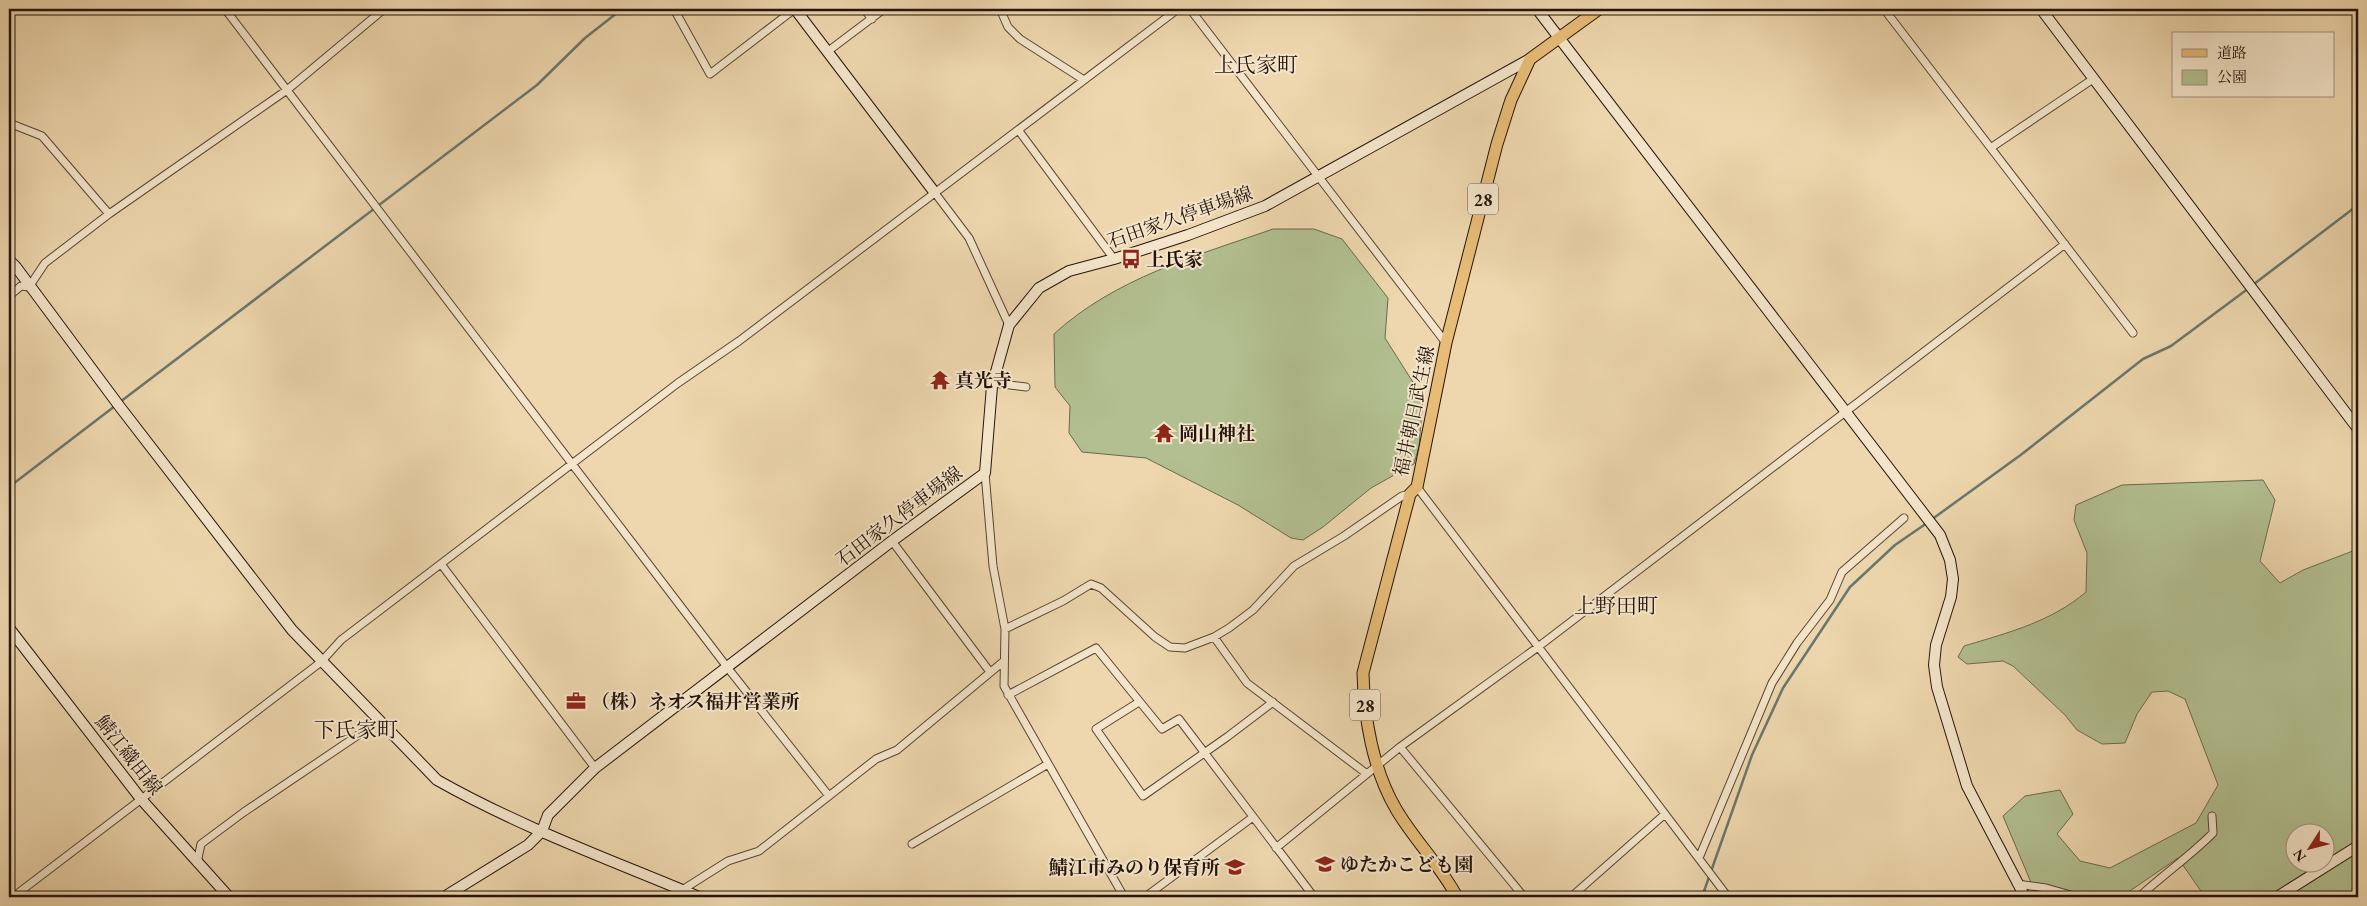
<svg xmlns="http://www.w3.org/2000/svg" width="2367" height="906" viewBox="0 0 2367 906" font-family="'EB Garamond','Noto Serif JP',serif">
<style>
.green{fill:#b2bf90;stroke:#6b6a4e;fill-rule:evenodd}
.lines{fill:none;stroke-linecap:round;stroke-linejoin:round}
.stream{stroke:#6a776e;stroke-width:2.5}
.street-casing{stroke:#564535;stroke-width:9}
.secondary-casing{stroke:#24140d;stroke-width:12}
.primary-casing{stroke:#24140d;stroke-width:13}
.street{stroke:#f4e5ca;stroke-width:7}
.secondary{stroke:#f4e5ca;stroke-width:10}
.primary{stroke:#e7bc77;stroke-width:11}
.labels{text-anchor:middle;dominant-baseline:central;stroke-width:4;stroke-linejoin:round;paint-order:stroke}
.shield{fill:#f4e5ca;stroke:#625346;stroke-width:1}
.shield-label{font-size:18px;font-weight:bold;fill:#24140d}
.street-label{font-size:19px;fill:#24140d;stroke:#f4e5ca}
.poi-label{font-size:19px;font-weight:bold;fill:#24140d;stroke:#f4e5ca;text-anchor:start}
.quarter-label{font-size:21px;fill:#24140d;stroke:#f4e5ca}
</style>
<rect width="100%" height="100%" fill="#eed7ae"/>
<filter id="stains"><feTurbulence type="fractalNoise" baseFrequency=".004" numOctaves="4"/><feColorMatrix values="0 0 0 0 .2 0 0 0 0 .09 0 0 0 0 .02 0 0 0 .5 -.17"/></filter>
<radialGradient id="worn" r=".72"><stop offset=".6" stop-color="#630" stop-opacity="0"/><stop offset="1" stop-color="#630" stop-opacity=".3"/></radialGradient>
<path class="green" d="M1273,229H1314L1342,239L1388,298L1385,338L1423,398L1419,446L1414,464L1371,488L1323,527L1303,540L1291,538L1238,505L1146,458L1082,452L1069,433L1070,406L1055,387L1054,334C1115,278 1196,256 1273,229Z
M2263,480L2275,500L2260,561L2280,583L2303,570L2358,549V897H2205L2178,858L2121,897L2035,892L2003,816L2025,796L2060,790L2073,814L2057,834L2080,861L2110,868L2196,823L2218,785L2185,699L2168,691L2152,692L2137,714L2125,743L2102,744L2077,730L2065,715L2013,666L2003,661L1967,664L1958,657L1964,646C2007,633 2051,622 2086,592L2087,553L2074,520L2076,505L2122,485ZM2294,834H2324V864H2294Z"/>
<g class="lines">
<path class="stream" d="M2254,284L2358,205
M120,402L537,85L585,38L622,9
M9,487L115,406
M1931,520L2022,454L2143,359L2171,346L2249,288
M1702,897L1752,755L1783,688L1850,587L1895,545L1927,523"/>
<defs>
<path id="street" d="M225,9L727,667L829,796
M674,9L710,74L792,11
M864,9L872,19
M1000,9L1008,27L1020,39L1084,80
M1190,9L1446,343
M1884,9L2133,333
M827,52L884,9
M9,123L42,136L109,214
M1019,131L1114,259
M1992,147L2093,79
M935,193L969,238L1009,325
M9,296L21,286L29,287L45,263L109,214L287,90L384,9
M993,383L1026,387
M985,473L993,566L1005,629L1004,686L1124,897
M1417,487L1728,897
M892,541L990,672
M441,564L595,768
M1005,629L1063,601L1091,584L1101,588L1155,637L1170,647L1185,648L1214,637L1229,628L1253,610L1294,566L1344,536L1402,496L1410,494
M1214,637L1247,683L1367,774
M1008,695L1096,648L1162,729L1179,719L1314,897
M1139,702L1096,729L1143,796L1227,737L1273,702
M1400,747L1524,897
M912,844L1048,764
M1276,848L1400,747L1538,647L2065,244
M1699,858L1772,683L1797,643L1830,600L1842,572L1904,518
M197,863L201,844L244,812L379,721
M2017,884L2046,888L2078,897
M13,897L321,662L341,640L678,383L739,341L1178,9
M671,897L728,861L759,851L876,759L897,750L1004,661
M1145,897L1253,817
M1571,897L1665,814
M2139,897C2163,875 2190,856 2213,833L2212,816"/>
<path id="secondary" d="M795,9L935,193
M1537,9L1940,535L1950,560L1953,579L1951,597L1936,645L1934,665L1937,687L1967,786L2025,897
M2041,9L2358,429
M9,260L16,267L120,407L292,630L437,780C520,827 611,860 699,897
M9,628L141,799L229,897
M444,897L528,845L542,831L548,815L595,768L892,541L985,473L992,386L1009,325L1039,288L1069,271L1114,259L1188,235L1265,206L1530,59
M2277,897L2358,846"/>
<path id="primary" d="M1457,897C1441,866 1414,840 1396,809C1373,770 1364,718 1363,673L1410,494L1417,487L1446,343L1497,144L1511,100L1530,59L1599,9"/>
</defs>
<use href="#street" class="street-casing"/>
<use href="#secondary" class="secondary-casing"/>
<use href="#primary" class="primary-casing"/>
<use href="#street" class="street"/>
<use href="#secondary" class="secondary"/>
<use href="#primary" class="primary"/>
</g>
<defs>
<symbol id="bus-bare" viewBox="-9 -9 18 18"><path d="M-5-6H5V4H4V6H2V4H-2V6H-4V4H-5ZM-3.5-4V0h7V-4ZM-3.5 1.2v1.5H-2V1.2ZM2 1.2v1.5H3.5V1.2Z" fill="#8f2418" stroke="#f4e5ca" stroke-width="2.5" paint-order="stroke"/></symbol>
<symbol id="temple-bare" viewBox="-9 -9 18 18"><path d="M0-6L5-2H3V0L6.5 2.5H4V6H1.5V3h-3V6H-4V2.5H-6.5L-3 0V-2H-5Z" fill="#8f2418" stroke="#f4e5ca" stroke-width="2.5" paint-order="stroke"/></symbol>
<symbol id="office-bare" viewBox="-9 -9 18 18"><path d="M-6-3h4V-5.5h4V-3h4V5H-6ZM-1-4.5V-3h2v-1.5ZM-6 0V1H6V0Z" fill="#8f2418" stroke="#f4e5ca" stroke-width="2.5" paint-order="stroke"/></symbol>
<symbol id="school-bare" viewBox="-9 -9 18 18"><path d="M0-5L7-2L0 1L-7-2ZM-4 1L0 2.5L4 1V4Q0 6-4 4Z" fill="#8f2418" stroke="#f4e5ca" stroke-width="2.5" paint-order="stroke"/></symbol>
</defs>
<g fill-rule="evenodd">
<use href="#bus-bare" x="1117" y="245" width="28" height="28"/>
<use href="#temple-bare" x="926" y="366" width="28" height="28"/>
<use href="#temple-bare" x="1150" y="419" width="28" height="28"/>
<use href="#office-bare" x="562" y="687" width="28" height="28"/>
<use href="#school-bare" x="1311" y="850" width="28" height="28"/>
<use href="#school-bare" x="1221" y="853" width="28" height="28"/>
</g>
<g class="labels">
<g class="shield">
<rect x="1468" y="183.5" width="30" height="31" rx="4"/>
<rect x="1350" y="689.5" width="30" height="31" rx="4"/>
</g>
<g class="shield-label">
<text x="1483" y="199">28</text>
<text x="1365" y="705">28</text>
</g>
<g class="street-label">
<text transform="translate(1180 217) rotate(-19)">石田家久停車場線</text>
<text transform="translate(1414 411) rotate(-78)">福井朝日武生線</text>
<text transform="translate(899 516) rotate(-37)">石田家久停車場線</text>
<text transform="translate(129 755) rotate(52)">鯖江織田線</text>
</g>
<g class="poi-label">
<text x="1146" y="259">上氏家</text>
<text x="955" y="380">真光寺</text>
<text x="1179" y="433">岡山神社</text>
<text x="591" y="701">（株）ネオス福井営業所</text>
<text x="1340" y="864">ゆたかこども園</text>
<text x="1220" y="867" text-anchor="end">鯖江市みのり保育所</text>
</g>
<g class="quarter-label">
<text x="1256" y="64">上氏家町</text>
<text x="1616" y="605">上野田町</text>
<text x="356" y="729">下氏家町</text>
</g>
</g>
<rect width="2367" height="906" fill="none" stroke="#eed7ae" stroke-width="30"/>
<rect x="10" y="10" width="2347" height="886" fill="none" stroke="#24140d" stroke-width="2.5"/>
<rect x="15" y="15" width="2337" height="876" fill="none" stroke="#24140d"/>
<rect x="2172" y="32" width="162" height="65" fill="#f4e5ca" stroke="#a1917e"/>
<rect x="2182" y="49" width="25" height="8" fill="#e7bc77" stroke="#a1917e"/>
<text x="2217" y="58" font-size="15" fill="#24140d">道路</text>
<rect x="2182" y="70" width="25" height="15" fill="#b2bf90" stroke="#a1917e"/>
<text x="2217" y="82" font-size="15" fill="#24140d">公園</text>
<g transform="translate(2310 848) rotate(234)"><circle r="24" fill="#f4e5ca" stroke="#a1917e"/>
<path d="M0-4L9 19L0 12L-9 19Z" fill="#8f2418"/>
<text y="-8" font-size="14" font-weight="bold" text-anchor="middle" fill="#24140d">N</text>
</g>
<rect width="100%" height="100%" filter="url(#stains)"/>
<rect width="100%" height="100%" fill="url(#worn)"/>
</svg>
